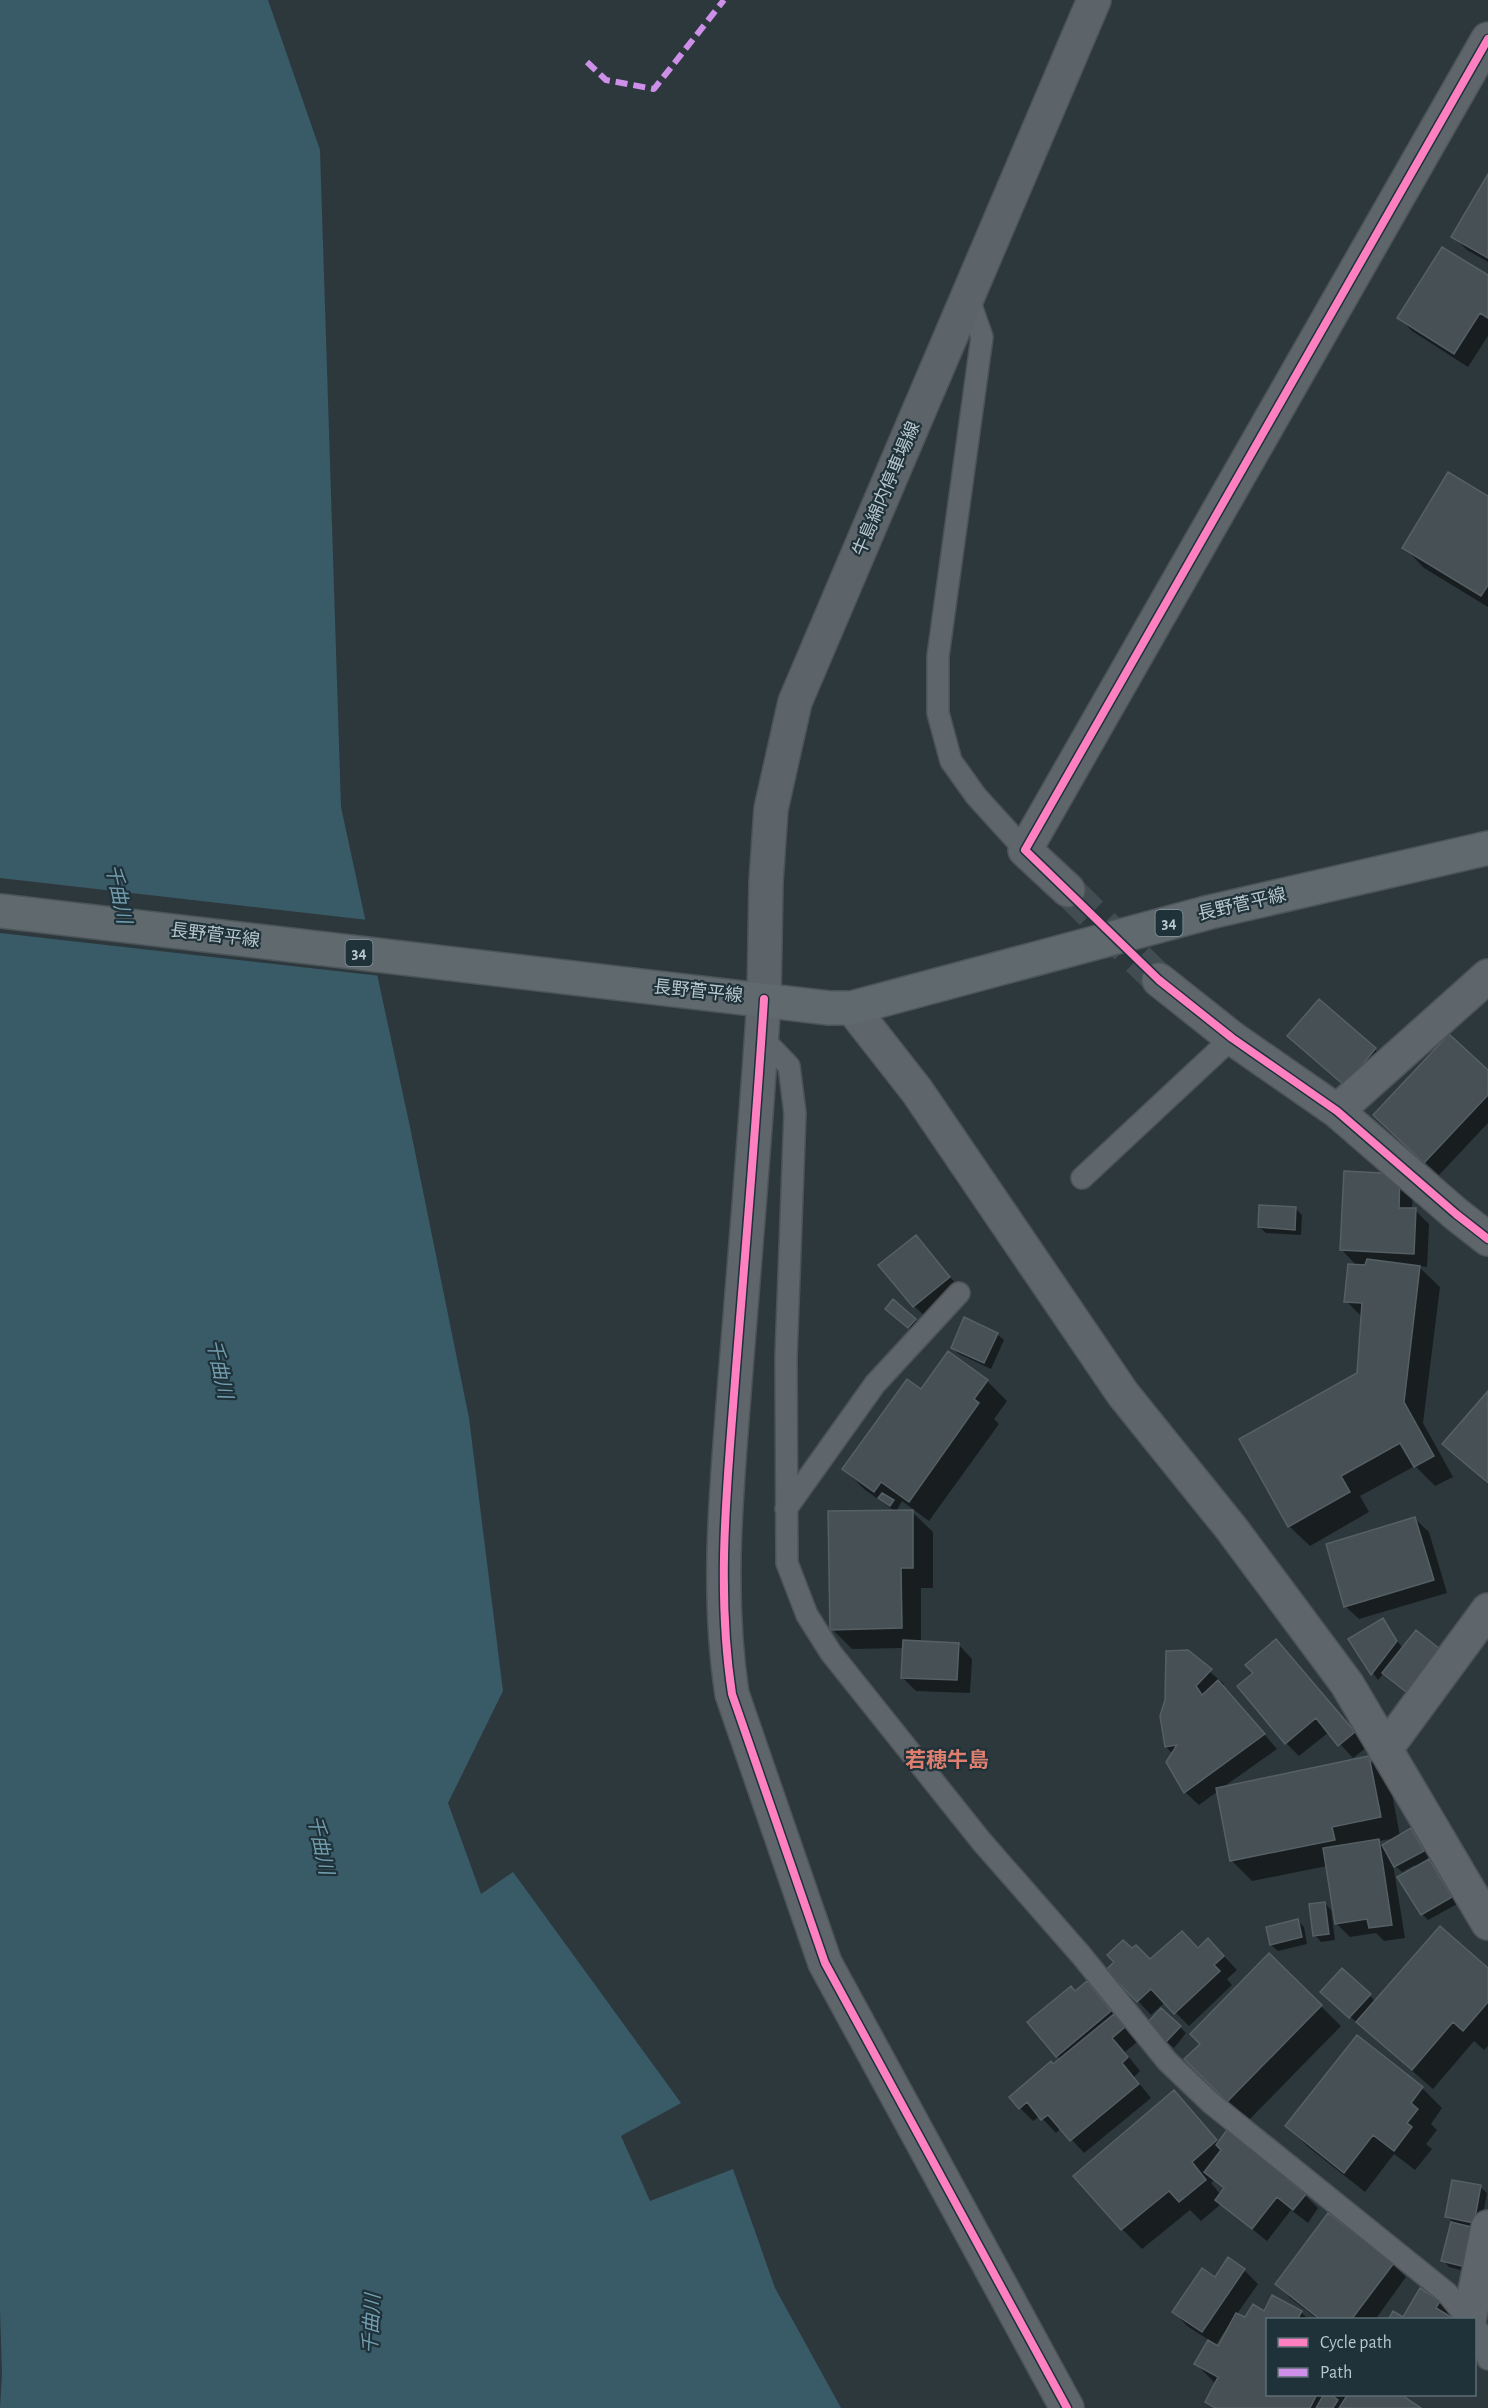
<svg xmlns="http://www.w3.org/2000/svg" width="1488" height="2408" viewBox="0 0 1488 2408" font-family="'Alegreya Sans','Noto Sans JP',sans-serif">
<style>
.water{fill:#395a67}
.pier{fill:#2d383d}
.shadow{fill:#0007;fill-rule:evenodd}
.building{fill:#475054;stroke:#556065;stroke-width:1.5}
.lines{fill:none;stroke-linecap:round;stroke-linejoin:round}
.street-tunnel{stroke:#424d53;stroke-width:33;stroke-dasharray:33 16;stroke-linecap:butt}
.lane-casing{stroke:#4c5357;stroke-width:24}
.street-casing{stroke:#4c5357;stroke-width:36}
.secondary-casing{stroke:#4c5357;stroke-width:36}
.primary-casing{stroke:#4b555a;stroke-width:36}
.lane{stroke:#5e666b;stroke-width:21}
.street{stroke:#5e666b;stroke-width:33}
.secondary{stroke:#5d6469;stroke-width:33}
.primary{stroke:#60696d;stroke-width:33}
.quiet{stroke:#ce8fe9;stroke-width:6;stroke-dasharray:12 6;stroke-linecap:butt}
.cycleway-casing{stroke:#1f3139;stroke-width:11}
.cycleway{stroke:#ff80c0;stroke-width:8}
.labels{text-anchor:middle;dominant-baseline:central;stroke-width:4.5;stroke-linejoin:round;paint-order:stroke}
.shield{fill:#1f3139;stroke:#8a99a1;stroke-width:1.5}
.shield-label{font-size:16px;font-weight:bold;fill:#b8c6cd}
.street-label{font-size:18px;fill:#b8c6cd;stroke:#1f3139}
.water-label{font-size:20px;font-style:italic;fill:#719cad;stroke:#1f3139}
.quarter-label{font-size:21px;font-weight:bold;fill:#dc7f6e;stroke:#1f3139}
</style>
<rect width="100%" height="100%" fill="#2d383d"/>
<path class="water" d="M0,0H268L320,150L341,807L410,1127L469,1418L503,1691L448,1803L481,1894L513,1872L681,2103L621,2136L650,2201L733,2169L775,2288L841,2408H0L2,2374L0,2310Z"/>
<path class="pier" d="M0,878L368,920L381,976L0,933Z"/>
<path class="shadow" d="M1488,177V262L1467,250L1453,236Z
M1488,277V336L1468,367L1412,331L1399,317Z
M1488,498V607L1424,568L1404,547Z
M1319,1001L1389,1062L1359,1098Z
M1488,1072V1123L1439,1175L1389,1129Z
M1345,1173L1413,1189L1412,1210H1415L1429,1224L1427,1267L1418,1266L1440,1287L1423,1423L1453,1477L1435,1486L1415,1466L1360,1496L1369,1512L1310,1546L1289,1526L1358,1374L1363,1318L1346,1301L1367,1264H1355L1342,1250Z
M1296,1209L1302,1215L1301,1235L1266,1233L1259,1227Z
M916,1237L962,1291L928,1319L914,1306Z
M894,1315L915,1320L921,1326L915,1334Z
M997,1334L1004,1340L991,1369L959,1354L952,1348Z
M987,1381L1007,1401L994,1419L999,1424L929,1521L902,1501L896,1512L864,1489L844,1469L922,1391Z
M1488,1393V1485L1444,1444Z
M912,1512L933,1532V1588H921V1643L959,1645L972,1659L970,1693L916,1691L902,1677L904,1648L852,1649L832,1629Z
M1415,1519L1429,1532L1447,1593L1359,1619L1345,1606Z
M1383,1620L1403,1649L1430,1712L1384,1673L1378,1680L1350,1640Z
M1276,1641L1367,1747L1353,1758L1329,1732L1299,1756L1286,1743L1255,1674Z
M1187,1652L1224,1684L1222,1686L1277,1749L1222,1788L1369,1758L1389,1778L1400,1836L1411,1830L1418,1837L1429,1858L1427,1859L1435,1867L1457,1904L1428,1920L1422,1914L1415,1865L1402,1872L1393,1864L1405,1938L1384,1941L1376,1933L1350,1937L1336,1923L1327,1866L1252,1881L1232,1861L1218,1791L1199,1805L1185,1792L1173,1754L1166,1747ZM1396,1838L1383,1846L1379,1841Z
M1325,1903L1331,1910L1335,1940L1321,1942L1315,1935Z
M1298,1921L1304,1927L1307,1944L1278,1951L1271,1945Z
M1198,1949L1221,1953L1237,1970L1227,1979L1232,1985L1189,2026L1165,2002L1151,2015L1138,2001L1151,1961Z
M1269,1955L1341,2026L1248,2121L1186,2059L1202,2044Z
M1488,1970V2046L1484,2050L1474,2041L1433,2089L1322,1992L1369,1995L1376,2002Z
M1087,1983L1137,2042L1125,2052L1140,2071L1134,2077L1151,2098L1084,2153L1061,2128L1056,2133L1040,2116L1033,2121L1020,2108L1061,2060L1057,2056L1075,1993Z
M1180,2027L1186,2033L1174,2048L1154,2030Z
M1357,2037L1422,2088L1442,2108L1431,2124L1437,2130L1426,2144L1432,2149L1415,2170L1394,2154L1365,2192L1307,2146L1287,2126Z
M1174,2092L1220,2142L1289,2176L1303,2189L1301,2191L1318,2208L1308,2223L1291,2210L1267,2241L1221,2204L1201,2221L1190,2210L1142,2249L1122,2229ZM1214,2180L1225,2190L1221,2195L1211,2183Z
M1480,2187L1487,2193L1480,2230L1477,2274L1449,2267L1443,2260L1453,2222L1447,2217Z
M1393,2264L1406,2277L1375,2320H1319L1290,2298L1277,2284Z
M1244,2270L1258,2284L1237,2314L1246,2319L1265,2313L1301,2312L1309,2320H1268V2394H1398L1418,2408H1213L1207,2402L1216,2384L1196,2364L1209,2340L1187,2326L1174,2312L1216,2279ZM1227,2328L1229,2330L1219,2348L1215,2346Z
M1439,2302L1453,2316L1451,2318L1404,2319Z"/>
<path class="building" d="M1488,174V258L1451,237Z
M1442,247L1488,275V318L1480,313L1454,354L1397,318Z
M1448,472L1488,496V585L1481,596L1402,548Z
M1319,999L1376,1048L1345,1086L1287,1036Z
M1449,1034L1488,1070V1095L1424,1163L1373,1115Z
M1344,1171L1400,1174L1399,1208H1416L1414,1254L1340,1250Z
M1259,1205L1296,1207L1295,1230L1258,1227Z
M916,1235L950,1277L913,1307L878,1265Z
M1367,1259L1420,1266L1404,1402L1434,1456L1414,1467L1400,1443L1341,1476L1350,1492L1288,1527L1239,1439L1357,1373L1362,1303L1344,1302L1348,1264L1365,1265Z
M893,1299L916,1319L908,1328L885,1309Z
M964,1317L998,1333L984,1363L951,1348Z
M948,1351L988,1380L974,1399L979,1403L909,1502L881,1482L874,1492L842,1469L907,1379L921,1389Z
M1488,1391V1483L1442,1444Z
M882,1493L894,1500L890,1506L878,1498Z
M913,1510V1568H901L902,1628L830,1630L828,1511Z
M1415,1517L1434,1580L1344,1607L1326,1544Z
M1383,1618L1397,1641L1371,1675L1348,1639Z
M1416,1630L1450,1657L1415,1699L1382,1673Z
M1276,1639L1355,1732L1338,1746L1316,1718L1285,1744L1237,1686L1253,1673L1245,1665Z
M903,1640L959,1643L957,1680L901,1678Z
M1188,1650L1212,1669L1196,1686L1202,1695L1218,1680L1265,1734L1184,1793L1166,1762L1177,1745L1165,1747L1160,1716L1165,1700L1166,1651Z
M1369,1756L1381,1817L1332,1827L1335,1840L1230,1861L1216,1788Z
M1411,1828L1424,1851L1394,1867L1382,1845Z
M1379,1839L1392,1925L1369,1928L1367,1919L1335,1924L1323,1848Z
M1429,1859L1452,1897L1421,1915L1397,1877Z
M1325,1902L1329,1934L1313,1936L1309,1904Z
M1298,1919L1302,1937L1270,1945L1266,1927Z
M1440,1926L1488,1968V2002L1463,2031L1453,2022L1412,2070L1356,2022Z
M1182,1931L1198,1948L1208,1938L1224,1956L1214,1965L1220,1971L1174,2014L1151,1989L1137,2002L1106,1970L1114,1962L1107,1955L1123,1940L1132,1948L1136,1945L1150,1959Z
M1269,1953L1322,2005L1227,2102L1184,2059L1200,2044L1190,2034Z
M1342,1968L1371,1994L1349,2018L1320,1992Z
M1087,1981L1111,2011L1056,2057L1027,2022L1071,1986L1075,1991Z
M1161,2008L1181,2026L1166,2042L1146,2024Z
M1114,2014L1125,2027L1112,2038L1128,2057L1122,2063L1139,2084L1070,2141L1048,2115L1041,2120L1027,2102L1019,2109L1009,2097L1051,2061L1053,2064Z
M1357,2035L1423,2087L1411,2103L1418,2109L1407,2123L1412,2127L1394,2151L1373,2135L1344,2173L1285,2126Z
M1174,2090L1217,2140L1192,2162L1206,2180L1179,2202L1169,2191L1121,2230L1073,2176Z
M1229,2127L1290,2174L1287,2179L1306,2194L1293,2210L1277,2197L1252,2229L1215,2200L1224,2188L1204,2172L1221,2150L1216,2145Z
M1452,2180L1481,2185L1474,2223L1445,2217Z
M1328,2213L1394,2263L1351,2320H1321L1275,2284Z
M1451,2222L1480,2229L1470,2268L1441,2261Z
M1228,2257L1245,2269L1202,2332L1172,2312L1202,2268L1215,2277Z
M1420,2288L1440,2301L1436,2308L1456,2320H1388L1393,2311L1403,2317Z
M1272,2295L1302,2311L1297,2320H1268V2394H1317L1310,2408H1215L1205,2402L1218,2377L1194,2364L1208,2340L1218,2346L1236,2313L1245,2317L1253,2304L1264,2311Z
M1324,2394H1330L1338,2400L1333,2408H1316Z
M1348,2394H1400L1421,2408H1339Z"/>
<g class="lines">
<path class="street-tunnel" d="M1068,890L1159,980"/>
<defs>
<path id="lane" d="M968,297L982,337L938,656V713L951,761L976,796L1025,850
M762,1038L789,1066L795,1113L786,1357L787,1563L807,1615L831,1653L982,1842L1081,1955L1167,2061L1211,2103L1447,2293L1469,2320
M1082,1178L1232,1038
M786,1509L875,1384L959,1293
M1474,2326L1480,2333L1488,2359"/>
<path id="street" d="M1068,890L1025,850L1488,39
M1159,980L1232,1038L1337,1111L1456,1214L1488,1239
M764,999C756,1127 745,1254 735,1381C727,1485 716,1590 732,1694L825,1963L1067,2408
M852,1008L917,1091L1123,1394L1231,1528L1347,1684L1488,1923
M1337,1111L1488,976
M1385,1750L1488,1610
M1469,2320L1488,2227"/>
<path id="secondary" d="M764,999L766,882L771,809L795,702L1094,0"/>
<path id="primary" d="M0,911L829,1008H852L1210,912L1488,848"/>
</defs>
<use href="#lane" class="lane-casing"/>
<use href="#street" class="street-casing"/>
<use href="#secondary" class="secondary-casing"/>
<use href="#primary" class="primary-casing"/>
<use href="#lane" class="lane"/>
<use href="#street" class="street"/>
<use href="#secondary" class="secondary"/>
<use href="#primary" class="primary"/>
<path class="quiet" d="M587,62L606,80L654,89L724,0"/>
<defs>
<path id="cycleway" d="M1488,39L1025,850L1159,980L1232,1038L1337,1111L1456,1214L1488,1239
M764,999C756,1127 745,1254 735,1381C727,1485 716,1590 732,1694L825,1963L1067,2408"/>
</defs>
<use href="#cycleway" class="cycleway-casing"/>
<use href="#cycleway" class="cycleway"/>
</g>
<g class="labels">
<g class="shield">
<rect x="1155.5" y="910" width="27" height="26" rx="4.5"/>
<rect x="345.5" y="940" width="27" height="26" rx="4.5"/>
</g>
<g class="shield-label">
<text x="1169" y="923">34</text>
<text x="359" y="953">34</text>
</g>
<g class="street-label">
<text transform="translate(887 489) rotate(-67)">牛島綿内停車場線</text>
<text transform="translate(1242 905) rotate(-13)">長野菅平線</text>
<text transform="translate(215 936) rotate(7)">長野菅平線</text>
<text transform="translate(698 992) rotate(6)">長野菅平線</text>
</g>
<g class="water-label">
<text transform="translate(118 894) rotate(78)">千曲川</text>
<text transform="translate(219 1369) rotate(78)">千曲川</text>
<text transform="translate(320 1845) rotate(78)">千曲川</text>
<text transform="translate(372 2324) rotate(-87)">千曲川</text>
</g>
<g class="quarter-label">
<text x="947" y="1760">若穂牛島</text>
</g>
</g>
<rect x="1266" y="2318" width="210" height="78" fill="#1f3139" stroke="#5c6d74" stroke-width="1.5"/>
<rect x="1278" y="2338" width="30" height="9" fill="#ff80c0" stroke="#5c6d74" stroke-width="1.5"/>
<text x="1320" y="2348" font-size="18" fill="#b8c6cd">Cycle path</text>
<rect x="1278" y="2368" width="30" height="9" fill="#ce8fe9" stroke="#5c6d74" stroke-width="1.5"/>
<text x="1320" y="2378" font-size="18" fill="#b8c6cd">Path</text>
</svg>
